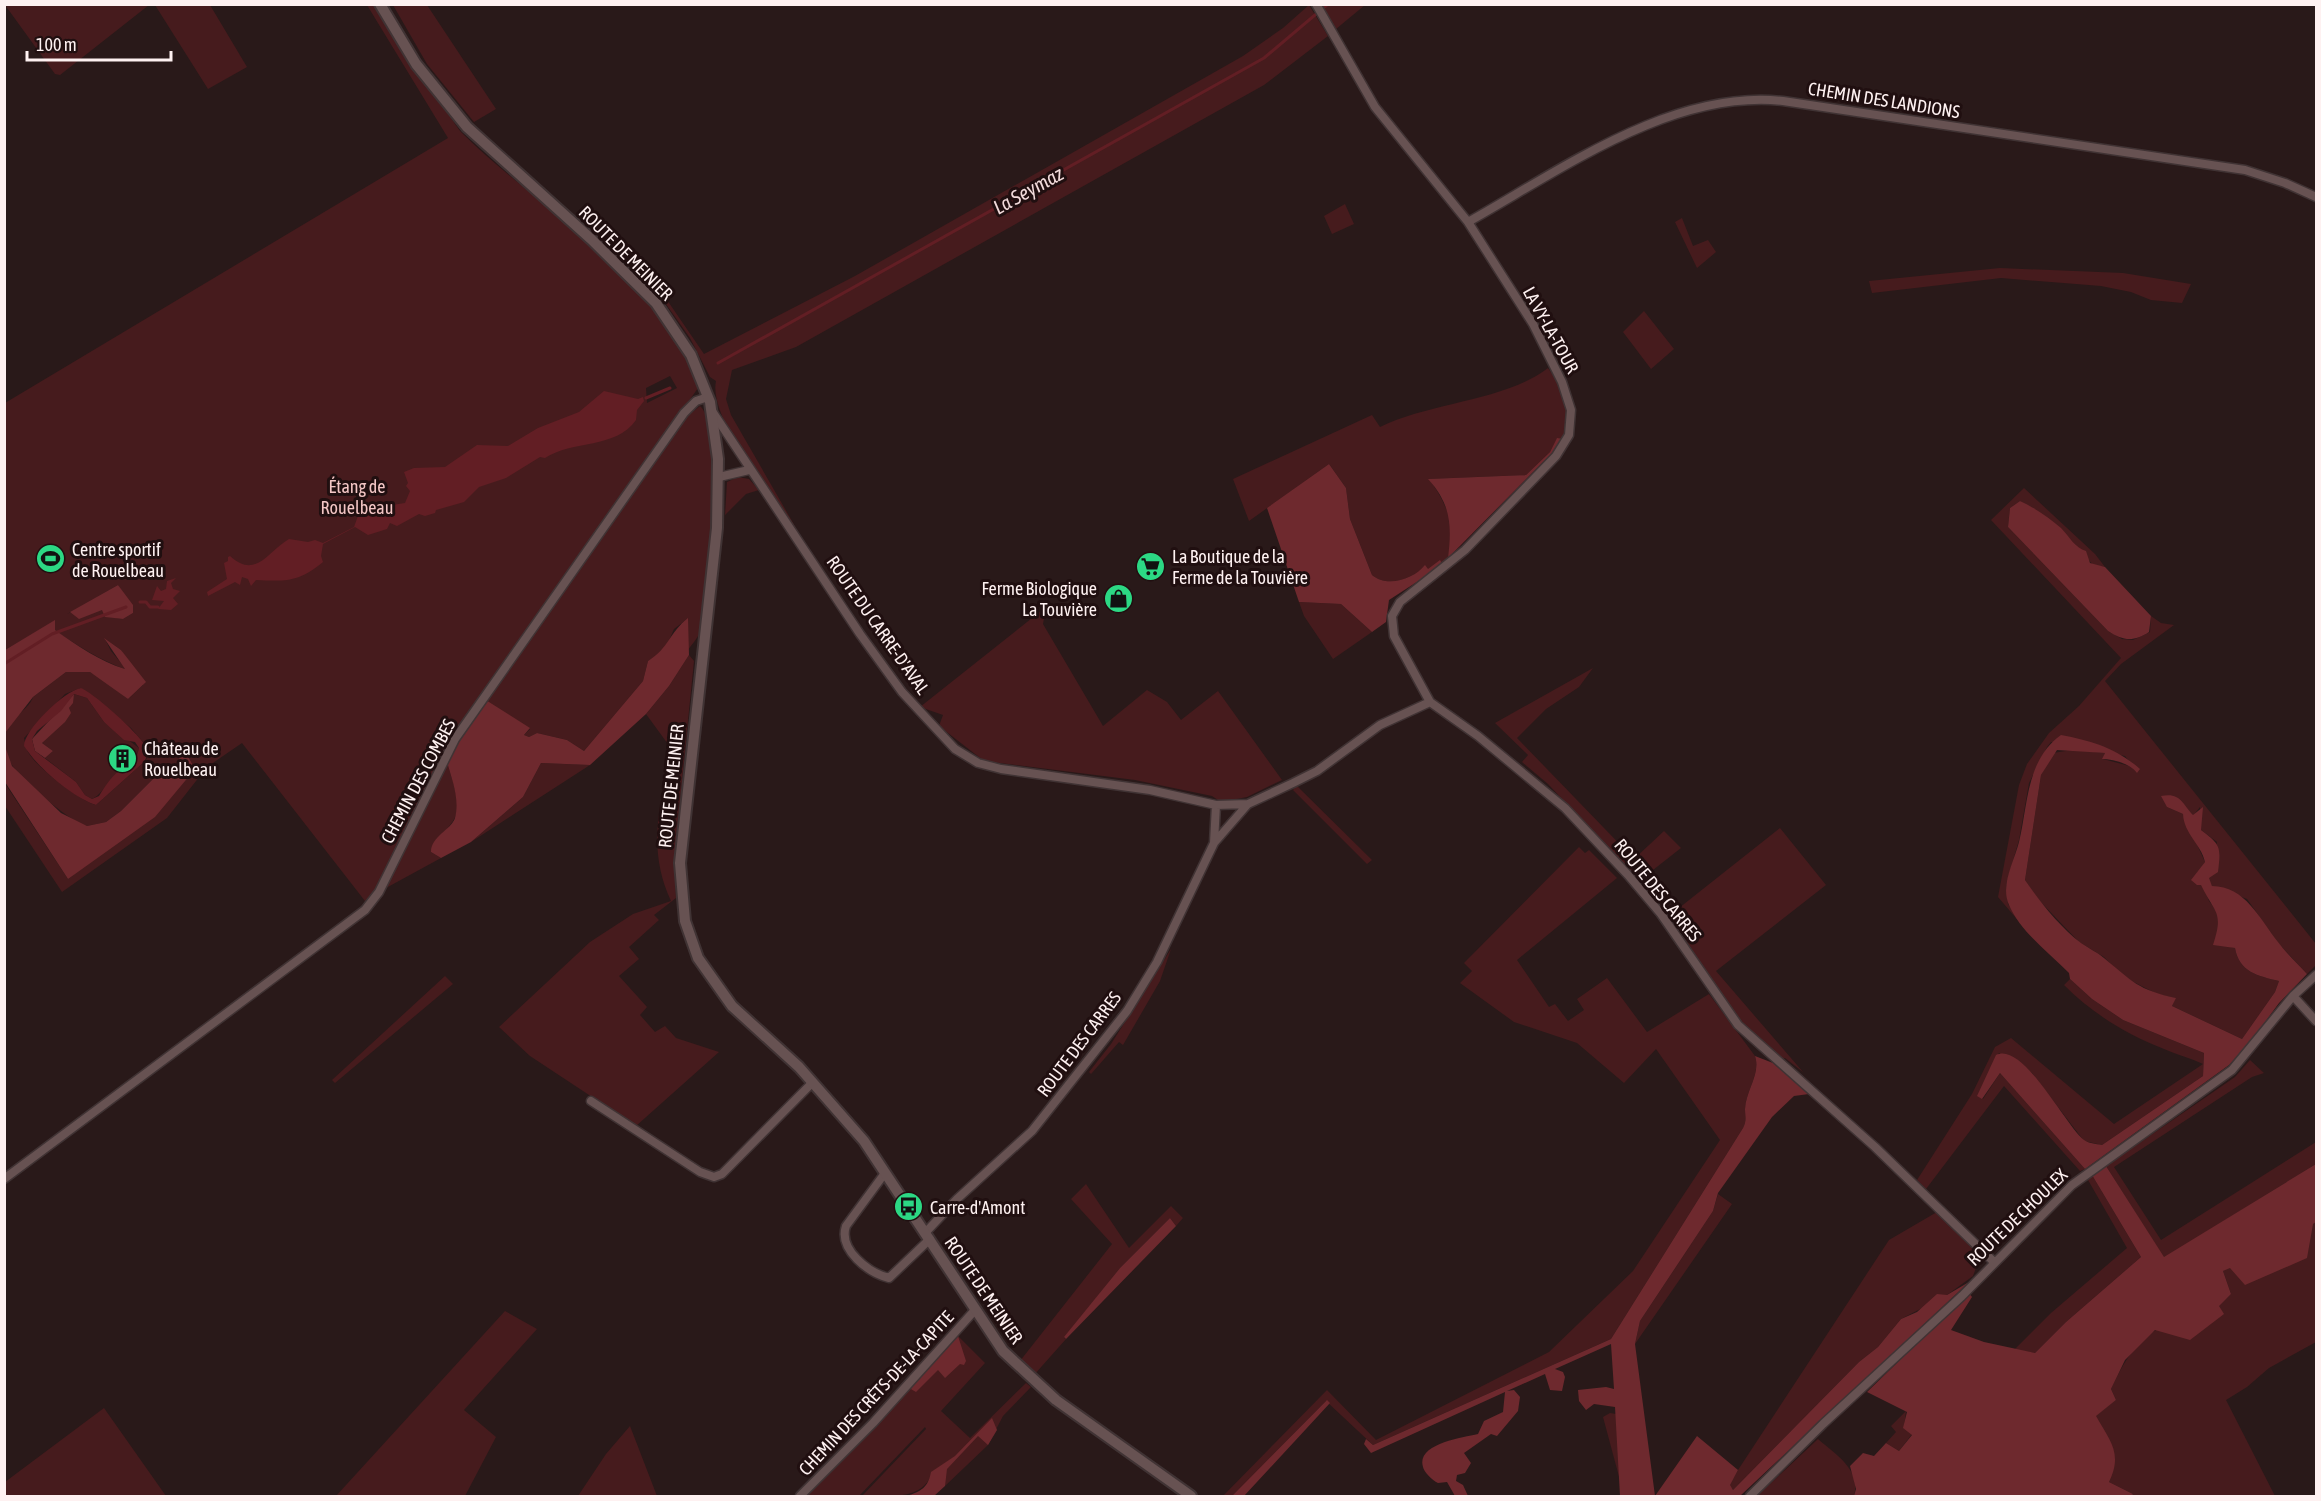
<svg xmlns="http://www.w3.org/2000/svg" width="2321" height="1501" viewBox="0 0 2321 1501" font-family="'Asap Condensed',sans-serif">
<style>
.green{fill:#461b1d;fill-rule:evenodd}
.forest{fill:#6e292e}
.water{fill:#621e24;fill-rule:evenodd}
.lines{fill:none;stroke-linecap:round;stroke-linejoin:round}
.stream{stroke:#621e24;stroke-width:3}
.minor-casing{stroke:#403334;stroke-width:11}
.tertiary-casing{stroke:#403334;stroke-width:14}
.minor{stroke:#675252;stroke-width:8}
.tertiary{stroke:#675252;stroke-width:10}
.labels{text-anchor:middle;dominant-baseline:central;stroke-width:6;stroke-linejoin:round;paint-order:stroke}
.street-label{font-size:18px;fill:#fef1f1;stroke:#200f10}
.park-label{font-size:18px;fill:#f3c6c5;stroke:#200f10}
.poi-label{font-size:18px;fill:#fef1f1;stroke:#200f10;text-anchor:start}
.water-label{font-size:20px;font-style:italic;fill:#f2dbdb;stroke:#200f10}
</style>
<rect width="100%" height="100%" fill="#291919"/>
<path class="green" d="M5,5H149L60,75L55,74Z
M155,5H210L247,67L208,89Z
M367,5H375C395,44 420,80 448,114C453,120 457,128 462,133C534,205 671,286 698,388L451,740L374,892L365,901L242,743L207,767L167,818L62,892L5,806L4,782L68,879L195,769L181,747L178,749L180,765L165,767L121,811L106,822L87,826C71,823 22,780 12,765C6,756 4,744 5,734C7,718 28,712 33,697L66,672L80,671L90,672L104,680L128,699L143,685L121,650L105,639L111,651L127,670C100,660 78,646 54,630L55,621L5,650V403L448,138ZM670,376L677,388L647,403L646,388ZM118,585L133,613L123,619L109,617L115,592L67,614ZM81,688L131,728L148,748L147,758L144,762L96,805C80,801 36,767 28,752C26,749 25,742 24,738L65,694Z
M393,5H427L496,109L474,122L427,64Z
M1309,5L1328,36L1264,85L796,347L732,370L726,399L731,415L796,528C773,497 708,418 716,381L710,377L690,338L651,283L654,281L704,354L855,276L1243,56L1283,28Z
M1321,5H1365L1336,29Z
M1345,204L1354,224L1332,234L1324,216Z
M1682,218L1693,246L1708,240L1716,252L1697,268L1675,222Z
M2000,268L2123,273L2191,284L2182,303L2151,300L2131,292L2101,286L2001,278L1872,293L1869,281Z
M1644,311L1674,349L1651,369L1623,332Z
M1548,368C1563,388 1573,415 1563,439H1557L1550,452L1526,475L1429,479C1444,499 1461,533 1448,558C1444,566 1434,567 1427,570L1425,566C1413,579 1387,588 1372,575L1350,519L1346,488L1329,464L1249,521L1233,479L1372,415L1380,427C1431,402 1505,401 1548,368Z
M700,406C724,426 708,598 700,631C699,637 692,644 688,650L687,619L674,629L664,652L648,661L643,681L584,751L567,740L537,733L529,737L524,735L530,729L486,700L685,418Z
M738,477L749,479L759,490L746,494L725,515L727,482Z
M2024,488L2095,554L2105,567L2093,565L2060,528L2020,501L2010,508L2008,527L2108,631L2122,639L2133,640L2150,632L2151,616L2161,623L2174,625L2121,664L2105,681L2316,944V965L2307,974L2279,944L2247,899L2212,886L2208,878L2217,842L2201,830L2200,807L2193,816L2189,811L2167,807L2183,814L2205,862L2198,873L2209,901L2219,914L2222,945L2235,948C2239,972 2258,976 2279,981L2275,992L2242,1039L2172,1006L2175,998L2157,994L2122,976L2104,957L2079,942L2035,896L2025,880L2041,775L2053,753L2072,750L2105,753L2103,759L2133,767L2138,773L2125,756L2051,742L2047,747L2029,783L2019,840L2006,885L2008,904L2027,931L1998,897L2019,785L2027,764L2049,733L2079,706L2121,658L1991,520Z
M1299,602L1341,604L1372,632L1333,659L1304,616Z
M1046,607L1043,624L1103,726L1147,690L1167,702L1181,720L1218,691L1282,780L1247,797L1221,802L1212,796L1135,780L984,761L939,726L943,715L920,707Z
M689,655L694,661L674,860L676,898L654,915L659,920L629,947L639,959L619,976L647,1007L640,1015L655,1032L665,1026L676,1038L719,1052L636,1126L530,1056L499,1027L590,942L633,914L671,901C647,850 659,803 673,751L646,714L669,686Z
M1593,668L1579,687L1546,709L1517,738L1634,859L1664,831L1681,848L1639,881L1548,784L1522,762L1528,755L1495,723Z
M74,694L87,698L104,722L139,748L136,759C116,768 103,795 92,799L85,795L76,782L45,758L53,751L42,743L69,708Z
M447,762C451,778 464,806 453,821C445,832 437,840 431,852L441,858L386,888Z
M541,763L590,765L471,842L523,797Z
M1296,785L1372,860L1367,864L1293,790Z
M1780,828L1826,885L1716,971L1803,1072L1785,1058L1783,1059L1746,1028L1728,1006L1684,937L1693,929L1679,908Z
M1579,847L1585,853L1589,850L1617,878L1517,960L1549,1007L1555,1004L1568,1021L1584,1010L1577,999L1607,978L1647,1032L1709,994L1755,1056C1761,1074 1746,1090 1745,1109C1745,1117 1747,1120 1743,1128L1611,1339L1373,1445L1326,1401L1232,1496H1223L1327,1390L1376,1440L1549,1352L1633,1271L1720,1140L1656,1049L1624,1083L1577,1043L1514,1022L1460,983L1472,971L1464,963Z
M1171,949L1160,981L1123,1045L1119,1042L1091,1074L1089,1072L1111,1044Z
M445,976L453,984L335,1083L332,1080Z
M2070,979L2092,999L2123,1020L2204,1053L2203,1076L2102,1145L2084,1141L2032,1073L1999,1053L1978,1096L1983,1099L2000,1073L2085,1169L2080,1171L2004,1086L1926,1189L1917,1180L1972,1094L1995,1047L2011,1038L2114,1124L2203,1064C2191,1058 2177,1055 2164,1049C2126,1034 2093,1014 2064,985Z
M2250,1060L2264,1073L2252,1077L2114,1167L2161,1240L2316,1142V1164L2164,1258L2106,1166L2235,1077Z
M2092,1175L2141,1257L2066,1322L2035,1353L2014,1350L2051,1313L2127,1248L2088,1180Z
M1086,1184L1129,1248L1171,1206L1183,1218L1176,1226L1170,1218L1120,1268L1064,1338L1066,1339L1034,1375L1020,1361L1112,1244L1071,1199Z
M1718,1194L1732,1204L1635,1344L1640,1321L1713,1211Z
M1937,1212L1971,1246L1977,1265L1973,1276L1947,1295L1901,1319L1878,1347L1859,1362L1733,1490L1729,1485L1738,1470L1889,1240Z
M2316,1222V1342L2269,1368L2247,1387L2226,1400L2275,1496H2132L2133,1494L2109,1482L2095,1416L2116,1400L2111,1389C2121,1368 2134,1342 2156,1330C2181,1314 2209,1317 2231,1294L2223,1271Z
M505,1311L537,1329L464,1410L496,1437L465,1496H336Z
M958,1336L985,1363L941,1411L970,1438L1026,1383L1031,1387L1003,1416L988,1445L945,1486L932,1473C923,1501 887,1496 862,1496L926,1429L925,1427L859,1496H806Z
M104,1408L166,1496H5V1482Z
M1906,1411L1904,1428L1912,1434L1899,1451L1886,1443L1896,1432L1891,1426Z
M1610,1413L1616,1414L1621,1484L1603,1417Z
M630,1426L657,1496H578L606,1454Z
M1818,1439C1836,1455 1861,1469 1854,1496H1757Z"/>
<path class="forest" d="M1557,438L1563,439L1552,453L1448,558C1452,526 1451,504 1428,479L1526,475L1550,452Z
M1329,464L1346,488L1350,519L1372,575C1387,588 1414,579 1425,565L1428,569L1440,560L1443,565L1389,600L1386,622L1372,632L1341,604L1299,602L1267,508Z
M2020,501C2035,508 2048,517 2061,528C2069,536 2075,548 2086,551L2090,563L2105,567L2151,616L2149,632C2134,642 2123,641 2108,631L2008,527L2010,508Z
M118,585L133,605V613L123,619L105,617L102,610L79,619L70,612Z
M688,618L689,655L669,686L646,714L590,765L541,763L523,797L471,842L441,858L431,852C431,836 451,830 455,818C460,799 452,780 447,762L455,744L486,700L530,728L524,735L529,737L537,733L567,740L584,751L643,681L648,661C669,648 669,633 688,618Z
M55,620V630C78,646 99,661 125,669L104,638L121,650L146,682L128,699L90,672H66L33,697L5,733L6,749L12,766L61,813L87,826L106,822L121,811L165,767L180,765L178,749L182,746L195,769L155,817L68,879L5,782V650Z
M74,694L73,703L69,708L71,713L65,722L42,743L53,751L45,758L35,751L32,739Z
M2061,735C2092,741 2116,748 2140,769L2137,773C2131,764 2113,759 2102,759L2105,753L2057,750L2041,775L2025,880C2040,902 2060,927 2081,943C2088,948 2097,952 2104,958C2132,981 2138,990 2176,998L2172,1006L2242,1039L2275,992L2279,981C2258,976 2239,972 2235,948L2213,945C2224,911 2215,914 2201,885H2197L2191,880L2205,862C2201,844 2184,834 2183,814L2167,807L2161,796C2180,792 2182,803 2193,815L2203,807L2201,830C2221,845 2221,847 2218,872L2209,878L2212,886C2245,886 2260,919 2278,942C2286,953 2297,963 2307,974L2279,1003L2251,1041L2229,1065L2085,1169L2000,1073L1982,1099L1977,1096L1996,1055C2023,1041 2065,1125 2084,1140C2088,1143 2096,1144 2102,1145L2203,1076L2204,1053L2123,1020L2092,999L2070,979L2069,973C2049,953 2020,931 2009,905C2000,885 2014,862 2019,842C2028,805 2026,760 2061,735Z
M1755,1056L1773,1063L1809,1094L1794,1096L1772,1117L1718,1193L1713,1211L1640,1321L1635,1344L1655,1496L1697,1436L1738,1470L1730,1485L1733,1490L1859,1362L1878,1347L1901,1319L1917,1312L1937,1294L1947,1295L1969,1282L1740,1496H1620L1615,1407L1594,1404L1586,1410L1579,1401L1578,1390L1606,1387L1614,1389L1611,1344L1555,1369L1563,1372L1565,1377L1562,1391L1550,1390L1545,1374L1507,1391L1514,1390L1520,1397L1518,1411L1497,1436L1491,1434L1464,1453L1471,1463L1465,1473L1457,1475L1456,1481L1463,1485L1468,1496H1455L1447,1482L1438,1483C1432,1480 1424,1472 1423,1467C1416,1444 1461,1438 1478,1434L1484,1421L1503,1412L1505,1392L1371,1453L1364,1444L1366,1439L1373,1445L1611,1339L1743,1128C1747,1120 1745,1117 1745,1109C1746,1090 1761,1074 1755,1056Z
M2316,1164V1222L2313,1224L2307,1258L2245,1285L2230,1268L2223,1271L2231,1294L2219,1306L2224,1314L2190,1340L2155,1330L2125,1360L2111,1389L2116,1400L2096,1416C2110,1441 2123,1453 2109,1482L2133,1494L2132,1496H1854L1856,1489L1850,1466L1863,1453L1874,1456L1886,1443L1899,1451L1912,1435L1903,1428L1907,1412L1867,1392L1969,1293L1972,1297L1951,1330L1984,1342L2035,1353L2066,1322L2141,1257L2092,1175L2106,1166L2164,1257Z
M1170,1218L1176,1226L1066,1339L1064,1337L1120,1268Z
M958,1336L966,1361L964,1365L960,1364L945,1378L938,1370L916,1392L909,1388Z
M1327,1400L1330,1403L1244,1496H1232Z
M992,1418L997,1430L988,1445L978,1436L947,1469L945,1486L934,1496H907C921,1491 928,1488 931,1472L955,1456Z"/>
<path class="water" d="M604,391L638,399L643,397L644,401L637,410L636,420C616,449 572,440 545,458L540,457L506,478L479,487L464,502L436,510L435,513L425,516L419,514L397,526L390,523L387,529L368,535L355,527L323,544L321,556L323,562C298,583 285,581 256,580L251,586L248,579L242,577L240,585L235,582L208,596L207,592L227,579L224,563L228,561V557L230,556C256,580 268,551 289,539L308,542L315,540L323,543L354,527L359,513L371,508L376,513L392,505L405,503L410,491L406,486L408,483L404,472L414,468L445,467L477,445L508,446L538,428L579,412Z
M176,578L171,583L173,589L180,591L173,598L178,604L171,610L158,609L164,601L152,600L157,586L161,591L166,589L167,581Z
M81,688C94,693 146,739 149,752L144,762L96,805C72,797 38,768 24,746C24,730 64,691 81,688ZM74,694L87,698L104,722L124,740L135,742L139,748L136,759C119,767 108,781 99,796L92,799L85,795L76,782L35,751L32,739L37,731L61,711Z"/>
<g class="lines">
<path class="stream" d="M718,363L1264,58L1328,4
M646,398L670,388
M140,602H146L150,607H158
M4,664L52,634L126,607"/>
<defs>
<path id="minor" d="M1316,4L1375,107L1468,222L1533,324L1562,382L1571,410L1569,435L1556,456L1465,550L1400,602L1392,616L1394,636L1430,702L1478,736L1565,808L1628,875L1661,914L1738,1025L1875,1147L1994,1262
M1468,222C1561,170 1672,89 1783,101L2245,170L2285,183L2316,197
M712,411L860,634L902,692L955,749L978,763L1001,769L1150,790L1216,805
M719,477L749,470
M1214,843L1247,805
M2293,996L2316,1021
M591,1101L700,1172L714,1177L722,1174L813,1082
M885,1173L846,1226C838,1250 869,1273 889,1278L930,1239
M4,1179L365,910L379,892L455,739L684,413L696,401L708,397
M926,1232L957,1199L1032,1131L1127,1011L1157,962L1214,843L1216,805L1248,804L1293,783L1317,771L1380,725L1430,702
M800,1496L873,1423L975,1310
M1750,1496L1823,1424L1962,1296L2072,1185L2232,1070L2293,996L2316,975"/>
<path id="tertiary" d="M380,4L416,64L467,127L591,239L656,303L691,355L710,402L718,459L717,528L680,863L685,921L698,958L732,1006L799,1067L864,1141L1003,1351L1056,1400L1191,1496"/>
</defs>
<use href="#minor" class="minor-casing"/>
<use href="#tertiary" class="tertiary-casing"/>
<use href="#minor" class="minor"/>
<use href="#tertiary" class="tertiary"/>
</g>
<defs>
<symbol id="stadium-disc" viewBox="-11 -11 22 22"><circle r="9.5" fill="#2cd884" stroke="#200f10"/><path d="M0-5a6.5 5 0 1 0 0 10a6.5 5 0 1 0 0-10ZM-3.5-1.8h7v3.6h-7Z" fill="#111"/></symbol>
<symbol id="supermarket-disc" viewBox="-11 -11 22 22"><circle r="9.5" fill="#2cd884" stroke="#200f10"/><path d="M-6-5.5h2.5l.6 2H6L4.5 2H-2.5L-4.4-4H-6ZM-1.5 3.2a1.3 1.3 0 1 0 .1 0ZM3 3.2a1.3 1.3 0 1 0 .1 0Z" fill="#111"/></symbol>
<symbol id="shop-disc" viewBox="-11 -11 22 22"><circle r="9.5" fill="#2cd884" stroke="#200f10"/><path d="M-5-2.5h2.3a2.7 3.5 0 0 1 5.4 0H5L5.5 6h-11ZM-1.5-2.5h3a1.5 2.3 0 0 0-3 0Z" fill="#111"/></symbol>
<symbol id="building-disc" viewBox="-11 -11 22 22"><circle r="9.5" fill="#2cd884" stroke="#200f10"/><path d="M-4-6H4V6H1V3H-1V6H-4ZM-2.5-4.3h1.7v1.8h-1.7ZM.8-4.3h1.7v1.8H.8ZM-2.5-1h1.7V.8h-1.7ZM.8-1h1.7V.8H.8Z" fill="#111"/></symbol>
<symbol id="bus-disc" viewBox="-11 -11 22 22"><circle r="9.5" fill="#2cd884" stroke="#200f10"/><path d="M-5-6H5V4H4V6H2V4H-2V6H-4V4H-5ZM-3.5-4V0h7V-4ZM-3.5 1.2v1.5H-2V1.2ZM2 1.2v1.5H3.5V1.2Z" fill="#111"/></symbol>
</defs>
<g fill-rule="evenodd">
<use href="#stadium-disc" x="34" y="542" width="33" height="33"/>
<use href="#supermarket-disc" x="1134" y="550" width="33" height="33"/>
<use href="#shop-disc" x="1102" y="582" width="33" height="33"/>
<use href="#building-disc" x="106" y="742" width="33" height="33"/>
<use href="#bus-disc" x="892" y="1190" width="33" height="33"/>
</g>
<g class="labels">
<g class="street-label">
<text transform="translate(1884 100) rotate(9)">CHEMIN DES LANDIONS</text>
<text transform="translate(626 253) rotate(45)">ROUTE DE MEINIER</text>
<text transform="translate(1551 330) rotate(61)">LA VY-LA-TOUR</text>
<text transform="translate(878 625) rotate(55)">ROUTE DU CARRE-D'AVAL</text>
<text transform="translate(418 781) rotate(-62)">CHEMIN DES COMBES</text>
<text transform="translate(671 786) rotate(-84)">ROUTE DE MEINIER</text>
<text transform="translate(1658 890) rotate(51)">ROUTE DES CARRES</text>
<text transform="translate(1079 1044) rotate(-53)">ROUTE DES CARRES</text>
<text transform="translate(2017 1217) rotate(-44)">ROUTE DE CHOULEX</text>
<text transform="translate(984 1290) rotate(56)">ROUTE DE MEINIER</text>
<text transform="translate(876 1393) rotate(-47)">CHEMIN DES CRÊTS-DE-LA-CAPITE</text>
</g>
<g class="park-label">
<text x="357" y="486">Étang de<tspan x="357" dy="21">Rouelbeau</tspan></text>
</g>
<g class="poi-label">
<text x="72" y="549">Centre sportif<tspan x="72" dy="21">de Rouelbeau</tspan></text>
<text x="1172" y="556">La Boutique de la<tspan x="1172" dy="21">Ferme de la Touvière</tspan></text>
<text x="1097" y="588" text-anchor="end">Ferme Biologique<tspan x="1097" dy="21">La Touvière</tspan></text>
<text x="144" y="748">Château de<tspan x="144" dy="21">Rouelbeau</tspan></text>
<text x="930" y="1207">Carre-d'Amont</text>
</g>
<g class="water-label">
<text transform="translate(1028 190) rotate(-29)">La Seymaz</text>
</g>
</g>
<rect width="2321" height="1501" fill="none" stroke="#fef1f1" stroke-width="12"/>
<path d="M27 51v9h144v-9" fill="none" stroke="#fef1f1" stroke-width="3"/>
<text x="36" y="51" font-size="18" fill="#fef1f1" stroke="#200f10" stroke-width="4.5" paint-order="stroke">100 m</text>
</svg>
